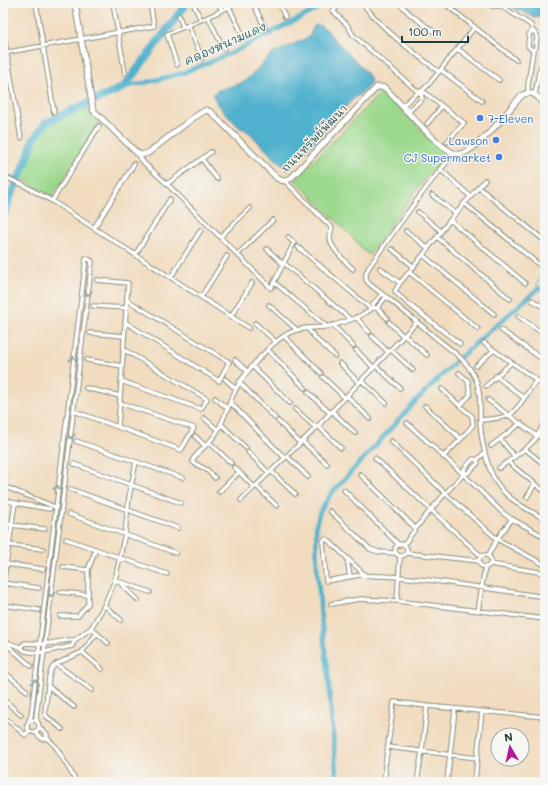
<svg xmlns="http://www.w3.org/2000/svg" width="548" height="785" viewBox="0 0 548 785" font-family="Mali,'Playpen Sans Thai',sans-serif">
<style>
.green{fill:#9cd98d;stroke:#5e8b60}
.water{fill:#4fb1cd;stroke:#377780}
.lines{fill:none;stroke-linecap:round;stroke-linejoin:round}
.stream{stroke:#4fb1cd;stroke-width:1.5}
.canal{stroke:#4fb1cd;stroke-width:4.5}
.river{stroke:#4fb1cd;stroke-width:8}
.street-casing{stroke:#888c7a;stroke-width:5.5}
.secondary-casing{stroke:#888c7a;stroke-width:7}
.street{stroke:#fff;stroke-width:3.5}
.secondary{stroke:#fff;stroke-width:5}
.oneway{stroke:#8f9e9a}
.shop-dot{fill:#3f7fe0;stroke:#f6f6f2;stroke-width:1.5}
.labels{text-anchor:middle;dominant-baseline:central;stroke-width:3;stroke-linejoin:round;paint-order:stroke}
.shop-label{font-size:11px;fill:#366cbe;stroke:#f6f6f2;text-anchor:end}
.street-label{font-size:11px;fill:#1f3d34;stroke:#f6f6f2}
.water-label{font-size:12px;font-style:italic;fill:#2d6062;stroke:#f6f6f2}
</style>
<rect width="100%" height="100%" fill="#f6f6f2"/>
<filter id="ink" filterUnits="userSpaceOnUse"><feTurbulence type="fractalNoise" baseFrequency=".025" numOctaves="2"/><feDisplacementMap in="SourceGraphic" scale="8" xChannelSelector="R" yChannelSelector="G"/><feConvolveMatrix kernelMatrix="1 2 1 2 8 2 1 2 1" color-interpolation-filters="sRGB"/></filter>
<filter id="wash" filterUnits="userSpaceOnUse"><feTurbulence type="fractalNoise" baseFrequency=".012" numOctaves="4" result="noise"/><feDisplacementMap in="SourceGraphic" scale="16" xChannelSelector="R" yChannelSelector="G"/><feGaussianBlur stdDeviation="0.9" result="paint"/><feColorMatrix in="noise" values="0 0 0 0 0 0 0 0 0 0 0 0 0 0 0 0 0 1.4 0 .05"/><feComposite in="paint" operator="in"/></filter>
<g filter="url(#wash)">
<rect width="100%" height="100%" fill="#f1dcbf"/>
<path class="green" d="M381,92L406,114L447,155L423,181L369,255L364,251L350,235L295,180Z
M87,108L90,113L99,123L52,197L22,179C27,166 34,138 45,128C55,119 75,113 87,108Z"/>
<path class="water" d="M509,3H542L545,5V23L539,17L535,18L533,17L520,10L519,11L512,7L511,8L510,6Z
M318,25L321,26L327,30L334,39L365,71L371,79L370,84L364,91L352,100L315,142L299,157L292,167L288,171L258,142L251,134L244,129L240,128C233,121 214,103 213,94L216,91L244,82L272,54L309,37L314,26Z"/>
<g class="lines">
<path class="stream" d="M545,269L537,284L539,288L545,291"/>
<path class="canal" d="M124,87L148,82L183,73L234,52L329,3
M337,782L327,663L321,618L317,566L316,525L320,511L331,494L416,401L459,358L539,288"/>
<path class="river" d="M3,217L10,197L27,160L33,140L46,123L64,114L124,87L187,3"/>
</g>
</g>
<g filter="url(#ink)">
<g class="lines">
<defs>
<path id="street" d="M36,3L54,112
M113,3L125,73
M193,3L201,20
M218,3L222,10
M253,3L265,28
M279,3L285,17
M307,3L308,5
M342,3L333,11L348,26L353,35L416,90L425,93L464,123L447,142
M362,3C384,31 411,50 439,72
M399,3L411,15L437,34
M444,3L516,60
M488,3L492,6H501L500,3
M501,6L531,25L532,30L537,35L536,47L533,51L528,85V92
M229,7L244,38
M179,16L183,27
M208,17L224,49
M188,25L202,58
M3,30L21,138
M532,30L529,35L528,46L533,51
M458,49L499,80
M3,53L154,26L150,3
M177,65L167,34L208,17L237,3
M441,70L482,101
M421,92L429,84L475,27
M535,95L539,72L545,59
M402,106L416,94L421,92L422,99L408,112
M427,124L442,106
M139,154L141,159L144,163L167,184L271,288L294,243L288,237
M454,154C423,189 396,229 369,267L366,273V280C372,288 382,293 389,299C405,312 421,325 436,338C450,349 464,358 473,374C481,387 480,404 480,419C481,440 487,474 502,490C514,503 530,511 545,519
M202,159L217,179
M440,169L470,196
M3,176L23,185L52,201L249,328
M285,181L332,228C331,231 330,235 330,238C330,248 346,262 353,269
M167,184L211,152
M478,187L545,241
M432,195L455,213
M52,201L99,126
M464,203L502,234L538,264
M418,212L441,231
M450,220L525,283
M94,228L134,164
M406,231L428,248
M220,237L250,208
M437,237L510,299
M298,247L371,309
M267,249L283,264
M392,249L414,267
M135,255L170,199
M237,255L273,220
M423,255L494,314
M285,264L350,319
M380,268L400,283
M409,272L478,329
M171,277L201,230
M97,280L128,283L118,427
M275,283L326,326
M201,297L227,256
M532,300L545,308
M269,305L297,330
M93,306L126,308
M373,308V304L382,294
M377,308L387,318
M231,316L252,283
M518,316L545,335
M356,317L369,332
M125,322L219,381L229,362L127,300
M389,322L403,336
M255,323L276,342
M333,325L353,346
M307,328L317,340L335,356
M501,330L545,361
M90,333L124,336
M404,335L427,355
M284,336L321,373
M372,336L388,352
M484,343L545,386
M460,344L411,306L396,293L395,291L400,283L423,255L450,220L485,180
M268,350L305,388
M356,350L374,368
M391,350L413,370
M87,360L122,366
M235,360L247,371
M340,363L359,383
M252,366L290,403
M376,366L400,388
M476,366L494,350
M459,373L468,381L470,395L460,406
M496,376L524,398
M323,377L345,398
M225,379L236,389
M121,381L201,409L207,399L123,349
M362,381L386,403
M239,382L275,418
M486,386L511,363
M86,388L120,396
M442,389L460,406L472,416L473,425L461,439L443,457
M308,392L330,413
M347,396L370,419
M3,397L4,395
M215,398L228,409
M488,400L537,436
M230,402L261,434
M425,406L461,439
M295,409L316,428
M74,411L181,450L194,428L120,403
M332,411L355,433
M204,418L218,430
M480,420C489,419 501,419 509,415C518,411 530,389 536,380
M278,421L300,443
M407,423L463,474L503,513L512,519L545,537
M221,424L246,448
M318,426L341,448
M539,433L545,438
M195,436L205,446
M263,436L285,458
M500,439L515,457
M76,441L183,478
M302,441L327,464
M391,441L445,493L497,539L545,565
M209,442L231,463
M491,446L521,423
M525,449L545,465
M248,452L269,473
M287,456L308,477
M375,458L481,556
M508,462L545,492
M74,464L181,503
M234,467L239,472
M499,468L525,449L534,441L545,423
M271,471L295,494
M465,473H468L478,463L477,460
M360,474L415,528
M215,478L207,470L194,463L193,462V459C200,450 211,442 217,432C225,418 229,402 237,387C245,372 274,340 289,333C300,327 313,328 325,327C336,325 356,319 365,313C368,312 370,309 373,308H377L386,297
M3,486L55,507
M256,486L277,506
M70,489L178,528
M344,490L399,545
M219,492L239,472L254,487
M527,497L535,484
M3,499L15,503
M241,500L316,428L417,322
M330,511L370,549L379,552L395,553
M69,514L176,553
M3,522L11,525L45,529
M66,539L167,574
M395 550a6 6 0 1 1 12 0a6 6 0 1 1-12 0Z
M9,545L43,549
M404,545C422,518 442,496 465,473L464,469L473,459L477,460L485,452
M407,553L479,561
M479 561a6 6 0 1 1 12 0a6 6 0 1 1-12 0Z
M488,556L497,539L512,519
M347,558L350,577
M6,564L43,569
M490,564L545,573
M63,567L88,570
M366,576L328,540L325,539L323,541L326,581L360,575C373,576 387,576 400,577C449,582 497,590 545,597
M115,580L150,592
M3,583L39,588
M120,583L138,600
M3,585L15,503L50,509
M60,592L88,595
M397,601L400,557
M331,604L360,599L397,601L545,619
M3,605L39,610
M105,606L121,620
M478,611L485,567
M60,616H78L88,604V570L96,549
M91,628L108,643
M69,640H75L72,646L44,652L38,653L25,651L20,647L25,643L45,644Z
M75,640L91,628L103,608L115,580L125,533L129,497L136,462
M3,641L20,647
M6,644L31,666
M82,652L102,669
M56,664L92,690
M3,671L27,691
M48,686L74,707
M3,699L21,715
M3,716L25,735L29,731
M27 726a6 6 0 1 1 12 0a6 6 0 1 1-12 0Z
M29,720L31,716L86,258L92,261L36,717L37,721
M39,727L47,734V738
M62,729L46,716L45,712L49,677L52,668L56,664L82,652L97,633
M35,732L42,739L47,738L56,747L75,779V782
M388,747L477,758
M475,780L482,711
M385,782V766L394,702L427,706L545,717
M417,782L422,751L427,706
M447,782L455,709"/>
<path id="secondary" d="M75,3L93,110L137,153L141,155L148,153L193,118L206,110L211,112L277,178C283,182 286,182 292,177L377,87H380L385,88C398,100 444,157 460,154C479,150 508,111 521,96C532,88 537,97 545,104"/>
</defs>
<use href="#street" class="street-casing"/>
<use href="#secondary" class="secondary-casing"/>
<use href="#street" class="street"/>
<use href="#secondary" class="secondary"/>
</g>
<defs><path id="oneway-chevron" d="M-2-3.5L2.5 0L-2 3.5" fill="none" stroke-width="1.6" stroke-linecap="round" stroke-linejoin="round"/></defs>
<g class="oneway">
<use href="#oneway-chevron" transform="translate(88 293) rotate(97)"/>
<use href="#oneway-chevron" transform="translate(73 359) rotate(-83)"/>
<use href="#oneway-chevron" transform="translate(71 436) rotate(97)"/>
<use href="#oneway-chevron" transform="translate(57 488) rotate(-83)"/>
<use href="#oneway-chevron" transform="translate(51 594) rotate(97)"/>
<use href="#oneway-chevron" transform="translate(35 682) rotate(-83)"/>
</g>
</g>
<g class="shop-dot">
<circle cx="480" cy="118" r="4"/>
<circle cx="496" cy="140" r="4"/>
<circle cx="499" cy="157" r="4"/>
</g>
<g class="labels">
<g class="shop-label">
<text x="488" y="118" text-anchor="start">7-Eleven</text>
<text x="488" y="140">Lawson</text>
<text x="491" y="157">CJ Supermarket</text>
</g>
<g class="street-label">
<text transform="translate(314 138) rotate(-46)">ถนนทรัพย์พัฒนา</text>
</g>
<g class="water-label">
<text transform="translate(225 43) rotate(-24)">คลองหนามแดง</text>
</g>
</g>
<rect width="548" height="785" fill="none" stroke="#f6f6f2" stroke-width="16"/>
<g transform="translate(510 747) rotate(351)"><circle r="19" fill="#f6f6f2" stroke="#a0aca6"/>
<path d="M0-3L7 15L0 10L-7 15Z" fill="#b5179e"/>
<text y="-6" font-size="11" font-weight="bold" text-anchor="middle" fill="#1f3d34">N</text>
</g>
<path d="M402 36v6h66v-6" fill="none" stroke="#1f3d34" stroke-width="2"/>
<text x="408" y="36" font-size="12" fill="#1f3d34" stroke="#f6f6f2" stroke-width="3" paint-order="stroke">100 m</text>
</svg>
